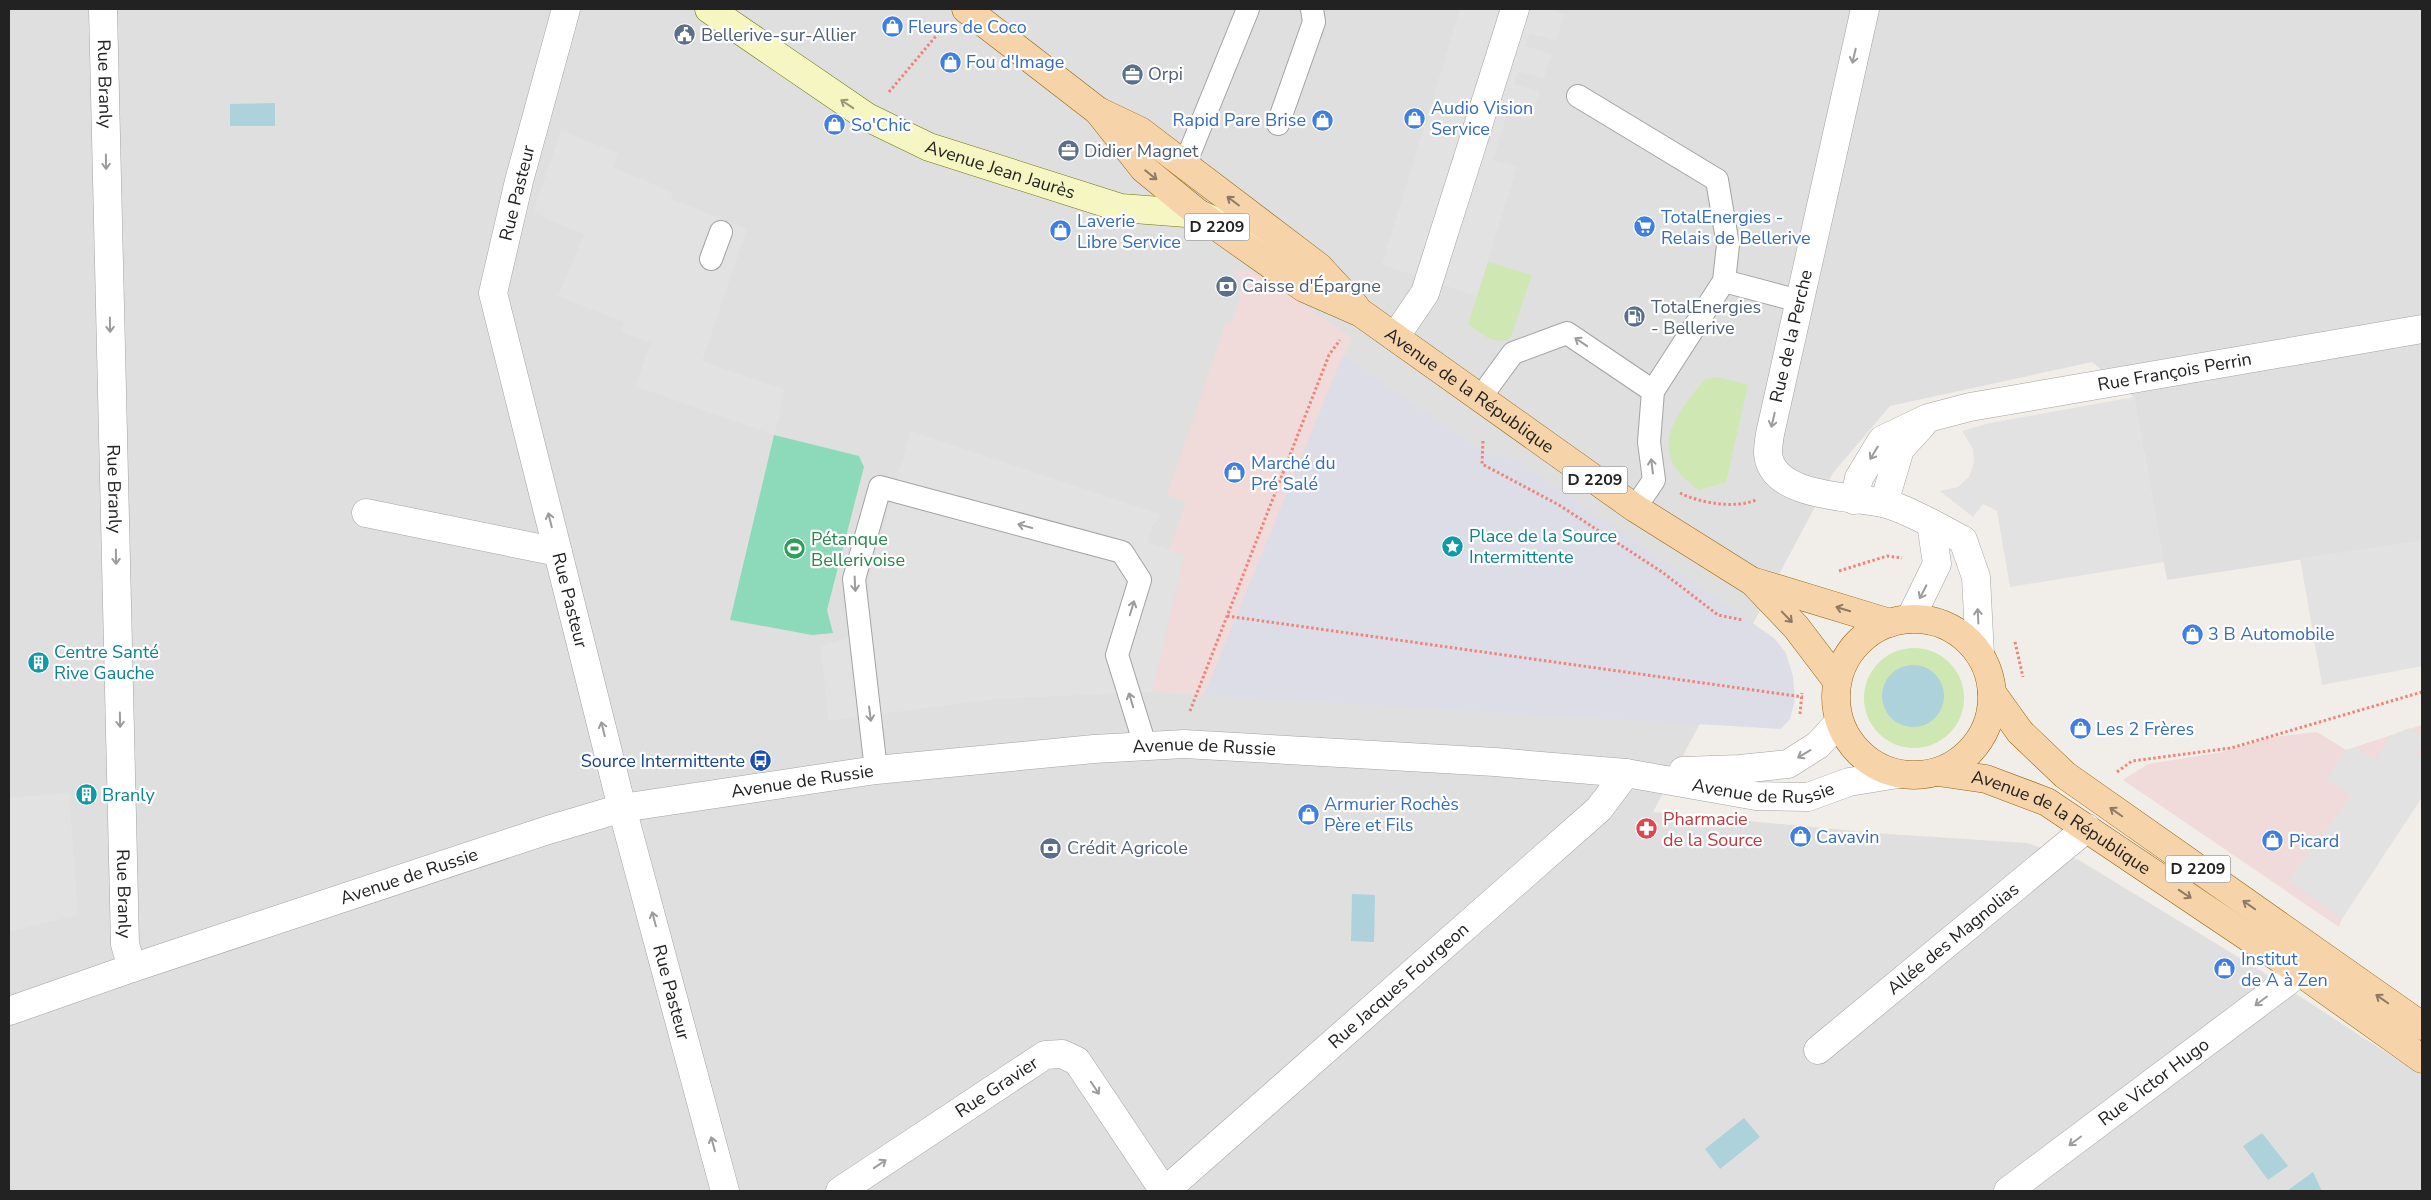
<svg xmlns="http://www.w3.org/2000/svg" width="2431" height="1200" viewBox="0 0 2431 1200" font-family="'Nunito Sans',sans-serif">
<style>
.residential{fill:#e0dfdf}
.commercial{fill:#f0dada}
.grass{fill:#cee7b3}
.pitch{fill:#8ddaba}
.parking{fill:#e2e2e2}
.plaza{fill:#dddde7}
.water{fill:#add2db}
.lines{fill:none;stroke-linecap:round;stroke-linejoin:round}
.service-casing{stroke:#a3a3a3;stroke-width:24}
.minor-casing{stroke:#a3a3a3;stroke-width:29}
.tertiary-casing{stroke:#a3a3a3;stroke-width:29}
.secondary-casing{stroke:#6c750d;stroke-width:29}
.primary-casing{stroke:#95630a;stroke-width:29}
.path{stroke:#f1837a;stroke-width:3;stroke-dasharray:2.5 2.5;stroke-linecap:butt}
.service{stroke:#fff;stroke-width:22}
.minor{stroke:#fff;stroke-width:28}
.tertiary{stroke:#fff;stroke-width:28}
.secondary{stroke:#f5f6c2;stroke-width:28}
.primary{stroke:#f6d3a9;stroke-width:28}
.oneway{stroke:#9c9c9c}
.oneway2{stroke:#96977a}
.oneway3{stroke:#8c7a66}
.labels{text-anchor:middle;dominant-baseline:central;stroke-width:4.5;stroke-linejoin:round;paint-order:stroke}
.shield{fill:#fff;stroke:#646464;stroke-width:1}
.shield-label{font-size:16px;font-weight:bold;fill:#222}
.shop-label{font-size:18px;fill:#366cbe;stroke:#fff;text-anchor:start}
.service-label{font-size:18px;fill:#4e5e75;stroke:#fff;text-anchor:start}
.street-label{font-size:18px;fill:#222;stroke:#fff}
.culture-label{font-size:18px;fill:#0d838f;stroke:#fff;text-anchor:start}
.leisure-label{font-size:18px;fill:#27864d;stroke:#fff;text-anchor:start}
.transit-label{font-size:18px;fill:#164399;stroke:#fff;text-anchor:end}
.health-label{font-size:18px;fill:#be3a42;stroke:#fff;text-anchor:start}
</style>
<rect width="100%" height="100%" fill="#f1eee9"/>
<path class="residential" d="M9,9H2422V541L2167,580L2134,397L2092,362L1890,406L1833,473L1653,812L1888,834L2027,843L2079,860L2261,971L2422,1076V1191H9Z"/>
<path class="commercial" d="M1232,269L1257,273L1352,338L1204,695L1152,692L1184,555L1169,550L1186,502L1167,495L1226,322L1232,323L1241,295V281Z
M2422,725V797L2342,918L2339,927L2123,780L2148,764L2222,752L2273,737L2317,732L2346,750Z"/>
<path class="grass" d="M1488,262L1532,275L1510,339C1491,345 1483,334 1468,324Z
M1717,377L1748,385L1726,482L1699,490C1645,453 1673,418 1705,379Z
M1864 698a50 50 0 1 1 100 0a50 50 0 1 1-100 0Z"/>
<path class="pitch" d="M774,435L859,456L864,467L827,610L833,633L812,635L730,620Z"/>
<path class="parking" d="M1460,9H1547L1564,14L1556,41L1530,33L1525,46L1552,54L1544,78L1518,71L1514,84L1540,92L1531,121L1507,114L1493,160L1517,167L1477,296L1382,265Z
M561,131L618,153L613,167L671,192L672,199L747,229L702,361L785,390L774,435L635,386L651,343L621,332L624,322L558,296L584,234L533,213Z
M2134,397L2164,562L2010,587L1997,511L1983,504L1973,517L1940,491L1958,487L1969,477L1974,463L1973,449L1962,431L1990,423Z
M911,431L1160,514L1157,522H1154L1147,542L1184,555L1152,692L994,699L829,721L820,647L867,631L870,574Z
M2422,541V666L2322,685L2300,558Z
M2410,728L2422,737V746L2416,754L2422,759V797L2342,919L2288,880L2351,796L2326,779L2346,750L2357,748L2375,760L2390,736Z
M69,793L78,915L9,932V798Z"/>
<path class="plaza" d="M1343,355L1485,453L1514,458L1774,638L1786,653L1793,676L1795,700L1790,719L1781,729L1204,695Z"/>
<path class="water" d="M275,103V126H230V104Z
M1882 696a31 31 0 1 1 62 0a31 31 0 1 1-62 0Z
M1352,894L1375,895L1374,942L1351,941Z
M1744,1118L1760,1137L1720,1169L1705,1149Z
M2262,1133L2288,1166L2268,1180L2243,1146Z
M2313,1172L2322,1191H2287Z"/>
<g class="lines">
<defs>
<path id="service" d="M1578,96L1717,180L1728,245L1724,281
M1278,124L1314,22L1312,9
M1185,164L1248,9
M711,259L721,232
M1653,391L1724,281L1799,301
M1480,398L1513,353L1567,333L1653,391L1649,442L1654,480L1635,508
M876,770L854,579L880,487L1122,552L1140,580L1117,655L1145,745"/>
<g id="minor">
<path id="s1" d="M103,9L125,944L132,968"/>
<path id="s2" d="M566,9L519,181L493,293L622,808L725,1191"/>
<path d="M1865,9L1770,434C1769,440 1768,447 1768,453C1771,498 1852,496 1883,503C1906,508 1942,529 1963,540L1976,577L1980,655"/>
<path d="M1395,337L1425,293L1515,9"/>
<path id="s3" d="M1854,500L1859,478L1882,440L1928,418L1970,407L2422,329"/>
<path d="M1884,503L1900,449L1922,425"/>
<path d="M366,513L558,552"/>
<path d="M1910,619L1937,564L1931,523"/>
<path id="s4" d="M1818,1050L2087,828"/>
<path id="s5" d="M840,1191L1045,1055L1062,1054L1077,1061L1164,1191"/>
<path id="s6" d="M1165,1191L1599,809L1626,773"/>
<path id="s7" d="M2008,1191L2300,972"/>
</g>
<g id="tertiary">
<path d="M1683,771L1740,769L1788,764L1818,745L1839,722"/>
<path id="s8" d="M9,1011L132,968L548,830L622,808L876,770L1094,749L1184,744L1495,762L1626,773L1756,796L1808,797L1849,782L1898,774"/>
</g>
<g id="secondary">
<path id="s9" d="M709,9L867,117L929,147L1121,208L1199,214L1297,257"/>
</g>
<g id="primary">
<path d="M966,9L1098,111L1140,131L1319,267L1355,306"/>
<path id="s10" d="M1098,111L1144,169L1199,214L1304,288L1361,313L1635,508L1753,582L1796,627L1837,681"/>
<path d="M1755,582L1890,623"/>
<circle cx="1914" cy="697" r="78"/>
<path d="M1992,693L2020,732L2065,775L2422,1026"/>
<path id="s11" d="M1938,772L1986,779L2047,802L2300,972L2422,1059"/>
</g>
</defs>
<use href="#service" class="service-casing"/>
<use href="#minor" class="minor-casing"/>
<use href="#tertiary" class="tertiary-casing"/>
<use href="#secondary" class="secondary-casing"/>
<use href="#primary" class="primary-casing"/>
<path class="path" d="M889,92L941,30
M1483,441L1482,464L1559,505L1662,572L1718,615L1742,620
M1680,493C1700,503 1735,509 1756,500
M1839,571L1887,556L1902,558
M1227,616L1803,697
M2015,642L2023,677
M1190,711L1329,355L1340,340
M1800,714L1802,693
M2117,772L2132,761L2231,748L2422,692"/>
<use href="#service" class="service"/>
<use href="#minor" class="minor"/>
<use href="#tertiary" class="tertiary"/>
<use href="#secondary" class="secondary"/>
<use href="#primary" class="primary"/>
</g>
<defs><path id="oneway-shaft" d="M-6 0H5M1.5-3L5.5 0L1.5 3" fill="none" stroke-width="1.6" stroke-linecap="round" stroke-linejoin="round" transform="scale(1.25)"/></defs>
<g class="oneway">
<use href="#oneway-shaft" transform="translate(1854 56) rotate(103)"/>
<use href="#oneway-shaft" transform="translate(106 162) rotate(89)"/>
<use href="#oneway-shaft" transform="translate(110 325) rotate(89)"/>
<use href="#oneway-shaft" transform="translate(1581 342) rotate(-146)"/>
<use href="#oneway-shaft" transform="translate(1773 420) rotate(103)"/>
<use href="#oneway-shaft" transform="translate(1874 453) rotate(121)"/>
<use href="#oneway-shaft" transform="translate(1652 466) rotate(-97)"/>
<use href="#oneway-shaft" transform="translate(550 520) rotate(-104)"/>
<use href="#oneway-shaft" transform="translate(1025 526) rotate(-165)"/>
<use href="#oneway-shaft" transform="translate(116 557) rotate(89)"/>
<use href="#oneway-shaft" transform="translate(855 584) rotate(87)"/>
<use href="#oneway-shaft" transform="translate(1923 592) rotate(117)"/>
<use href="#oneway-shaft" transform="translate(1132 608) rotate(-73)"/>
<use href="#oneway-shaft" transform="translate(1978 616) rotate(-93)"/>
<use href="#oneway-shaft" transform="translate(1131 700) rotate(-107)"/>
<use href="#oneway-shaft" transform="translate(870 714) rotate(83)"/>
<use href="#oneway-shaft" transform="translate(120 720) rotate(89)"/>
<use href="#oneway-shaft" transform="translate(603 729) rotate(-104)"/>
<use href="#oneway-shaft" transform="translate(1804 754) rotate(149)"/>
<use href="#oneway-shaft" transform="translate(654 919) rotate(-105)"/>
<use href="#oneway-shaft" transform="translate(2261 1001) rotate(143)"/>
<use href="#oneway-shaft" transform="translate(1095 1088) rotate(56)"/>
<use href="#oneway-shaft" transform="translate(2075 1141) rotate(143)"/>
<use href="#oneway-shaft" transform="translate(713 1144) rotate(-105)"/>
<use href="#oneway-shaft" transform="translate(880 1164) rotate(-34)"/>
</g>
<use class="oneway2" href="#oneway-shaft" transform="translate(847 104) rotate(-146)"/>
<g class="oneway3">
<use href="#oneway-shaft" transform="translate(1151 175) rotate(39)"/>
<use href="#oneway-shaft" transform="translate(1233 201) rotate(-143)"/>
<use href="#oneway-shaft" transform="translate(1843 609) rotate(-163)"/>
<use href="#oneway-shaft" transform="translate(1787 617) rotate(46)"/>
<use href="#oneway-shaft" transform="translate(2116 812) rotate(-145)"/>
<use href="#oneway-shaft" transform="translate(2185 894) rotate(34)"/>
<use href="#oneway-shaft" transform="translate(2249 905) rotate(-145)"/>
<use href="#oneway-shaft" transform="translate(2382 999) rotate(-145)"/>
</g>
<defs>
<symbol id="shop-disc" viewBox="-11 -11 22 22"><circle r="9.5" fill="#3f7fe0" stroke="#fff"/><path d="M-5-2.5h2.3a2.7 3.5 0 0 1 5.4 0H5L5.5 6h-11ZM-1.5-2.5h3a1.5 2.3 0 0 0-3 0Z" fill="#fff"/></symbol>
<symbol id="civic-disc" viewBox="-11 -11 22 22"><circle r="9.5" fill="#5c6f8a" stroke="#fff"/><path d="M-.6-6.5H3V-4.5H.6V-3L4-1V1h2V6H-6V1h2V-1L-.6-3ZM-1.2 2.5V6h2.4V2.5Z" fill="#fff"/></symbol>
<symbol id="office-disc" viewBox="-11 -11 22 22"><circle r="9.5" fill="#5c6f8a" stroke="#fff"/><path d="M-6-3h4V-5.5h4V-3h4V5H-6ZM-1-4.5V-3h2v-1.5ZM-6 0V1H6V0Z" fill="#fff"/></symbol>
<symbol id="supermarket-disc" viewBox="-11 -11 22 22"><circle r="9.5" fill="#3f7fe0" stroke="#fff"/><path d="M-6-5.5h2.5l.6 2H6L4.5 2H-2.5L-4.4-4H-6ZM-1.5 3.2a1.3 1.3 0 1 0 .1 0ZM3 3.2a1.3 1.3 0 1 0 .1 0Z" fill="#fff"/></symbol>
<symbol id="bank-disc" viewBox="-11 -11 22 22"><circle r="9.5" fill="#5c6f8a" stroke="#fff"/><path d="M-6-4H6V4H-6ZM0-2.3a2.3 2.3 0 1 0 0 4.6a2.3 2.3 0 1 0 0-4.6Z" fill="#fff"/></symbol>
<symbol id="fuel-disc" viewBox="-11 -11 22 22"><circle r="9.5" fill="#5c6f8a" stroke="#fff"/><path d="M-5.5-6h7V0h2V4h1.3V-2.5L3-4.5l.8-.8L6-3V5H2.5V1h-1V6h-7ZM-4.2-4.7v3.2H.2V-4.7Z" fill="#fff"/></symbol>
<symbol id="sight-disc" viewBox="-11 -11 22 22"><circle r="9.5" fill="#0f9aa8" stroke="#fff"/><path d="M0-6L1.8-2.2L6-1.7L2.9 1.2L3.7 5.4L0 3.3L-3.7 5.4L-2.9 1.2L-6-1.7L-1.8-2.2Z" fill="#fff"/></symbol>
<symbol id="stadium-disc" viewBox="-11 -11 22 22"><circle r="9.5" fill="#2e9e5b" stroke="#fff"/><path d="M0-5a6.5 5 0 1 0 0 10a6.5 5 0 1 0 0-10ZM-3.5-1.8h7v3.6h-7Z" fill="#fff"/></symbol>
<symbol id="building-disc" viewBox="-11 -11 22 22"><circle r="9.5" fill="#0f9aa8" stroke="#fff"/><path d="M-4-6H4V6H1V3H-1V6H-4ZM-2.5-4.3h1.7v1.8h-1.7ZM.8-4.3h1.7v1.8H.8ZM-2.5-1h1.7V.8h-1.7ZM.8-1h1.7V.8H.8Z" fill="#fff"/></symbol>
<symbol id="bus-disc" viewBox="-11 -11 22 22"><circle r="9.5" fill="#1a4fb4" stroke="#fff"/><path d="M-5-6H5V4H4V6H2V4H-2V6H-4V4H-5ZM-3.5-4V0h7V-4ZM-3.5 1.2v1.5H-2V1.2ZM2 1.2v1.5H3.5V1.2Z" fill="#fff"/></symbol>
<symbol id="pharmacy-disc" viewBox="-11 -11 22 22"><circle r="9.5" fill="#e0444e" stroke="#fff"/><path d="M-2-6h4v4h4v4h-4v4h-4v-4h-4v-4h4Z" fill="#fff"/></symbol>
</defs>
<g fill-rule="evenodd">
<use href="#shop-disc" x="880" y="14" width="25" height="25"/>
<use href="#civic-disc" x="672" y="22" width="25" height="25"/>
<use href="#shop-disc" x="938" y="50" width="25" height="25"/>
<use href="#office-disc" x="1120" y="62" width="25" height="25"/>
<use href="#shop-disc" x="1402" y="106" width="25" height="25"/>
<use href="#shop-disc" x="1310" y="108" width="25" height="25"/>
<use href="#shop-disc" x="822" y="112" width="25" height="25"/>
<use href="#office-disc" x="1056" y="138" width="25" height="25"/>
<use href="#supermarket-disc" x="1632" y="214" width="25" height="25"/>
<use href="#shop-disc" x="1048" y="218" width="25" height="25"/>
<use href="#bank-disc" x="1214" y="274" width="25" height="25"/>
<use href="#fuel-disc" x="1622" y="304" width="25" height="25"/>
<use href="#shop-disc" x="1222" y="460" width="25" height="25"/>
<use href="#sight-disc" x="1440" y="534" width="25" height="25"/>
<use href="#stadium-disc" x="782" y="536" width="25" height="25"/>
<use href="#shop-disc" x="2180" y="622" width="25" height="25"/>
<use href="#building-disc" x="26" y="650" width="25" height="25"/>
<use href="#shop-disc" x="2068" y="716" width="25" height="25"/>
<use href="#bus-disc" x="748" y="748" width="25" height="25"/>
<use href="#building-disc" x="74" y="782" width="25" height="25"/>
<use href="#shop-disc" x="1296" y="802" width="25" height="25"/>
<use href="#pharmacy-disc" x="1634" y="816" width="25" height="25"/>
<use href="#shop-disc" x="1788" y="824" width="25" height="25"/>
<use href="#shop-disc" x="2260" y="828" width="25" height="25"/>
<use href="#bank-disc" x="1038" y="836" width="25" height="25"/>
<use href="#shop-disc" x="2212" y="956" width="25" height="25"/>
</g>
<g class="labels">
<g class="shield">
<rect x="1184.5" y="213.5" width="65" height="27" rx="4"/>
<rect x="1562.5" y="466.5" width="65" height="27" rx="4"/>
<rect x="2165.5" y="855.5" width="65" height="27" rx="4"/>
</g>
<g class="shield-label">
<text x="1217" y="227">D 2209</text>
<text x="1595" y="480">D 2209</text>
<text x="2198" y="869">D 2209</text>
</g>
<g class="shop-label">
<text x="908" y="27">Fleurs de Coco</text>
<text x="966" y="62">Fou d'Image</text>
<text x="1431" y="108">Audio Vision<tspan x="1431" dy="21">Service</tspan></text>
<text x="1306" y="120" text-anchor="end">Rapid Pare Brise</text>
<text x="851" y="125">So'Chic</text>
<text x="1661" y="217">TotalEnergies -<tspan x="1661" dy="21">Relais de Bellerive</tspan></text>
<text x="1077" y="221">Laverie<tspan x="1077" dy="21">Libre Service</tspan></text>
<text x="1251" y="463">Marché du<tspan x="1251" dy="21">Pré Salé</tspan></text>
<text x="2208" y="634">3 B Automobile</text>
<text x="2096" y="729">Les 2 Frères</text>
<text x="1324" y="804">Armurier Rochès<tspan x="1324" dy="21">Père et Fils</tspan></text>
<text x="1816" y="837">Cavavin</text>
<text x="2289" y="841">Picard</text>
<text x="2241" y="959">Institut<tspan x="2241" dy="21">de A à Zen</tspan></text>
</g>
<g class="service-label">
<text x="701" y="35">Bellerive-sur-Allier</text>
<text x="1148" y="74">Orpi</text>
<text x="1084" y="151">Didier Magnet</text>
<text x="1242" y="286">Caisse d'Épargne</text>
<text x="1651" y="307">TotalEnergies<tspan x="1651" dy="21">- Bellerive</tspan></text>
<text x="1067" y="848">Crédit Agricole</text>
</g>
<g class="street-label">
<text stroke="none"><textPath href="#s1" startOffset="75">Rue Branly</textPath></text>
<text stroke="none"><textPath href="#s9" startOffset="335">Avenue Jean Jaurès</textPath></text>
<text transform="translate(517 193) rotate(-76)">Rue Pasteur</text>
<text transform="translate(1791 336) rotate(-77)">Rue de la Perche</text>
<text stroke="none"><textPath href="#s3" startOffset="369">Rue François Perrin</textPath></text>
<text stroke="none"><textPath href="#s10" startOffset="469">Avenue de la République</textPath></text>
<text stroke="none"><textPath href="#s1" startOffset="480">Rue Branly</textPath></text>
<text stroke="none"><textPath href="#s2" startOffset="610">Rue Pasteur</textPath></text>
<text stroke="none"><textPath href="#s8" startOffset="1232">Avenue de Russie</textPath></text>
<text stroke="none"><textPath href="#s8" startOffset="828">Avenue de Russie</textPath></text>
<text stroke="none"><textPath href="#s8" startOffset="1794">Avenue de Russie</textPath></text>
<text stroke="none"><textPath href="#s11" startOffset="135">Avenue de la République</textPath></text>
<text stroke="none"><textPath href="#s8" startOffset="422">Avenue de Russie</textPath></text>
<text stroke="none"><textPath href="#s1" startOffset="885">Rue Branly</textPath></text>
<text stroke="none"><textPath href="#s4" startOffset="175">Allée des Magnolias</textPath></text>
<text stroke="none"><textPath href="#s6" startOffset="311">Rue Jacques Fourgeon</textPath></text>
<text stroke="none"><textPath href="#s2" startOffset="1015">Rue Pasteur</textPath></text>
<text stroke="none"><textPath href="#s7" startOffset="182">Rue Victor Hugo</textPath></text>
<text stroke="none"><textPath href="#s5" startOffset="188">Rue Gravier</textPath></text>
</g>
<g class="culture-label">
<text x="1469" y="536">Place de la Source<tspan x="1469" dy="21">Intermittente</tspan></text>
<text x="54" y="652">Centre Santé<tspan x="54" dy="21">Rive Gauche</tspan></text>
<text x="102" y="795">Branly</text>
</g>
<g class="leisure-label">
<text x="811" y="539">Pétanque<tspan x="811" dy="21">Bellerivoise</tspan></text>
</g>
<g class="transit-label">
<text x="745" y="761">Source Intermittente</text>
</g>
<g class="health-label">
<text x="1663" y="819">Pharmacie<tspan x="1663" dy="21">de la Source</tspan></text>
</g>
</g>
<rect width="2431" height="1200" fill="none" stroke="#222222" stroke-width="20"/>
</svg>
